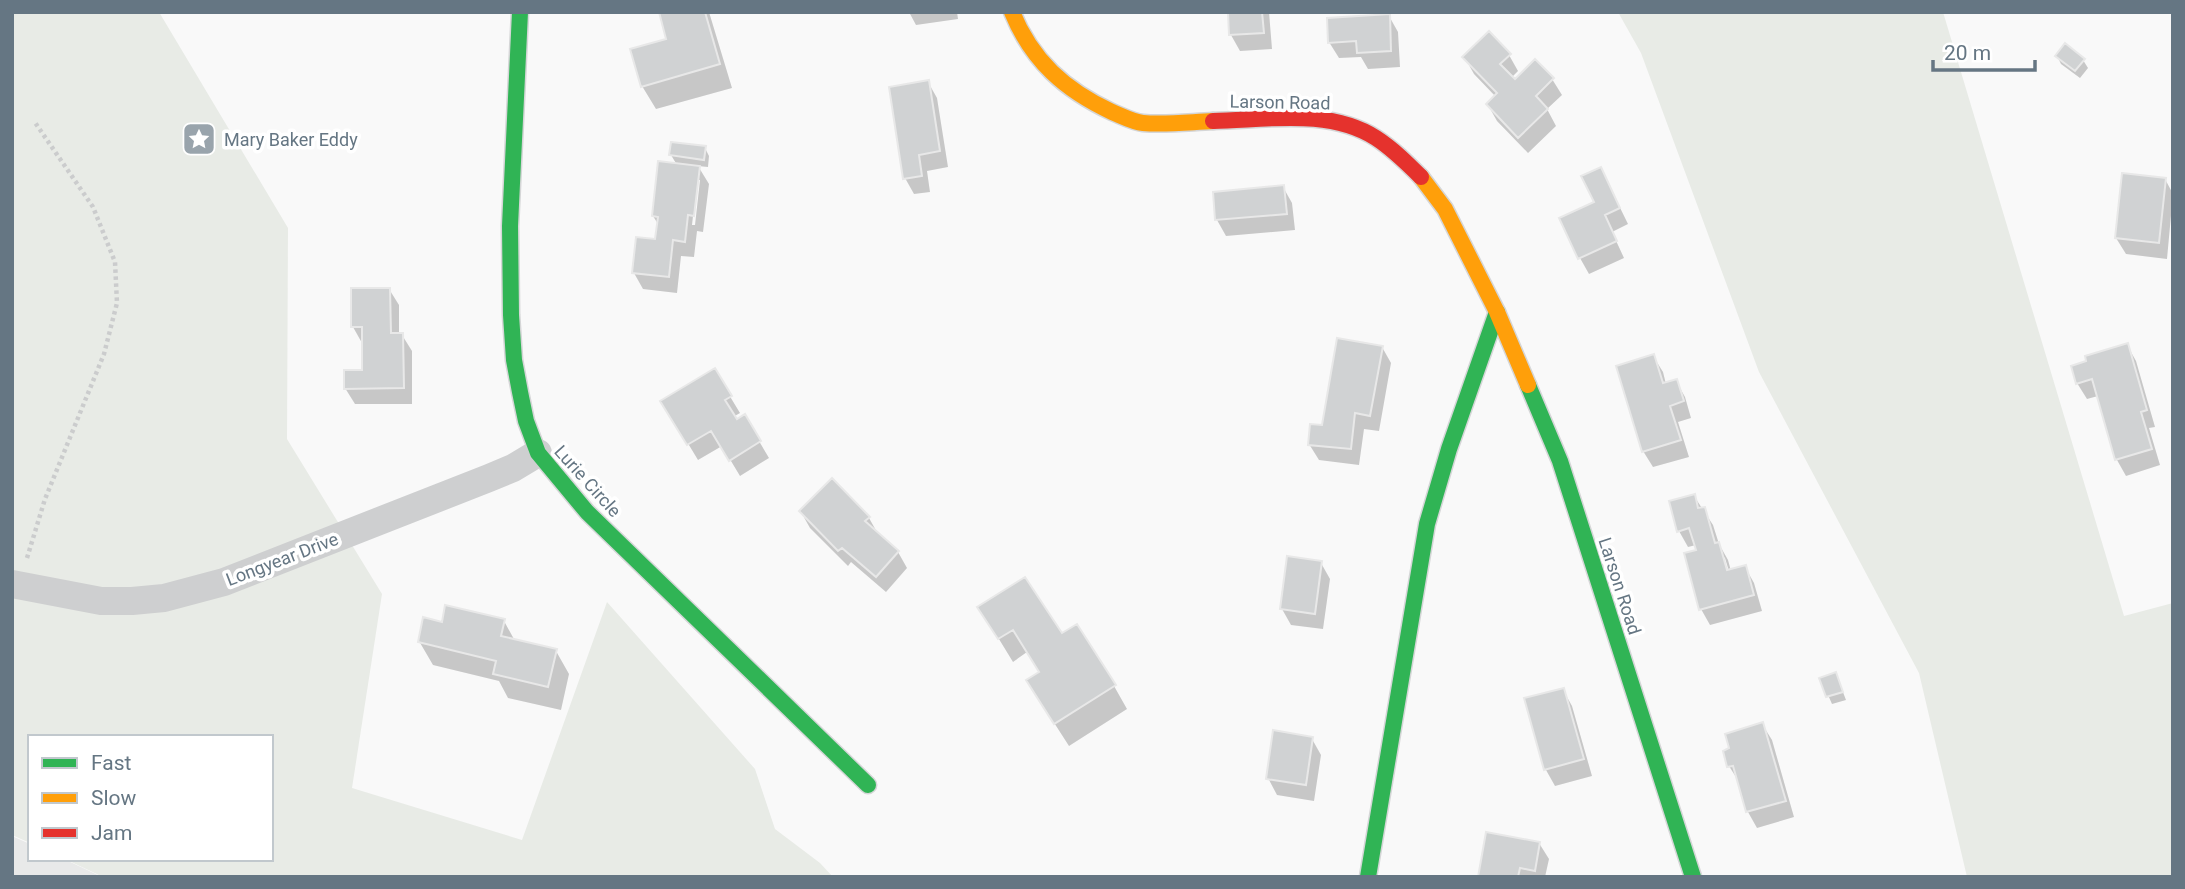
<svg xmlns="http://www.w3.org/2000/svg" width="2185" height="889" viewBox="0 0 2185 889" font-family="Roboto,sans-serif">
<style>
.built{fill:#e8e9e9}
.green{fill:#e8ebe6}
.shadow{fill:#0003;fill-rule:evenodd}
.building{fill:#d0d2d3;stroke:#e8e8e8;stroke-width:2}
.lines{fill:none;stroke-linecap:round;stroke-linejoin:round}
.fast-casing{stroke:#d5d6d7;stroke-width:19}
.slow-casing{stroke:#d5d6d7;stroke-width:19}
.jam-casing{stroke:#d5d6d7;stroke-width:19}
.path{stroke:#cbcccd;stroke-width:4.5;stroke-dasharray:3.5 3.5;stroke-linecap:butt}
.street{stroke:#cecfd0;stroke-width:28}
.fast{stroke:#30b455;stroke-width:16}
.slow{stroke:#ff9f0a;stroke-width:16}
.jam{stroke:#e5322d;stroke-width:16}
.labels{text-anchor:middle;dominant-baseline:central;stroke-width:7;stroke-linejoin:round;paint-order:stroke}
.street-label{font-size:18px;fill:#657683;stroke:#fff}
.poi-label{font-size:18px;fill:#657683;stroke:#fff;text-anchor:start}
</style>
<rect width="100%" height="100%" fill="#f9f9f9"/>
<path class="built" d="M12,836L30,844V859H64L102,877H12Z"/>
<path class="green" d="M12,12H159L288,228L287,439L382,594L352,788L522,840L607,602L755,769L775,829L820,863L833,877H103L65,859H271V737H30V843L12,835Z
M1618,12H1943L2124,616L2173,603V877H1967L1919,673L1759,372L1641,53Z"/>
<path class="shadow" d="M660,12H709L732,88L656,109L642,86L668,40Z
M909,12H957L958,19L916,25Z
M1229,12H1269L1272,49L1240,51L1231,35Z
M1389,16L1398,32L1400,67L1368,69L1361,57L1339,58L1329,42Z
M1509,55L1518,71L1511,78L1514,82L1552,79L1562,95L1547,109L1556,126L1528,153L1497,121L1488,105L1496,97L1474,74L1465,58Z
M2057,56L2083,60L2088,68L2080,78L2061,64Z
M928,82L937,98L948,167L927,171L930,192L914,194L905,178Z
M705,148L709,156L708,167L698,166L709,184L703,232L697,231L694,257L681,256L677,293L643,289L634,273L656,241L658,224L653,216L677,165L671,155ZM697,180H700L695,225H692Z
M1601,169L1628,224L1612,232L1624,258L1589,274L1580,258L1596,203Z
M2165,179L2173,194L2167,259L2126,254L2116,238Z
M1283,187L1292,203L1295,230L1226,236L1217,220Z
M389,289L399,305V335H402L412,351V404H355L345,388L364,372V343H362L353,327Z
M2127,345L2136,361L2155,427L2149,428L2160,465L2126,476L2117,460L2098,396L2087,399L2077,383Z
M1382,347L1391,363L1379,431L1364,429L1359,465L1319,460L1309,444Z
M1653,356L1663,372L1666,384L1676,381L1685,397L1691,418L1678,422L1689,457L1653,467L1643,451Z
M714,370L740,413L733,417L736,421L744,416L769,458L740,476L722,446L698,460L663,402Z
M1694,496L1713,525L1719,544L1728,560L1731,571L1745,567L1754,583L1762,611L1710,625L1701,609L1696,545L1688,547L1679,531ZM1720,553L1725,558L1731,578L1728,579Z
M801,512L869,518L878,534L898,552L907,568L886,592L851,562L848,566L810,528Z
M1321,563L1330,579L1323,629L1291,625L1282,609Z
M980,608L1061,636L1114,686L1127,709L1069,746L1042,704L1041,673L1027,652L1013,662Z
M504,621L515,641L556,651L569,674L561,710L508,698L499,681L433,665L419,641L443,624Z
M1836,674L1846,700L1832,704L1821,679Z
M1563,690L1572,706L1592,776L1555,786L1546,770L1526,700Z
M1762,724L1772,740L1794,817L1757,828L1748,812L1739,782L1729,766Z
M1312,739L1321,755L1314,801L1277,795L1268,778Z
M1539,843L1549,859L1545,877H1479Z"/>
<path class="building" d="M659,12H705L720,64L641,87L630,49L666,39Z
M1228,12H1262L1264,33L1229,35Z
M1390,14L1391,51L1357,53L1356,41L1328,43L1327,18Z
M1489,31L1511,54L1500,64L1515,79L1535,59L1554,78L1536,96L1548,109L1518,138L1486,104L1497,93L1462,57Z
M2065,43L2085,59L2075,71L2055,56Z
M929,80L940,151L919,155L922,176L903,179L889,87Z
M671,142L706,146L704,160L669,155Z
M658,161L700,166L694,216L688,215L685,242L673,240L669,277L632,273L636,237L655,239L658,217L652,216Z
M1601,167L1620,208L1605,215L1617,241L1578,259L1559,218L1594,202L1581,176Z
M2122,173L2166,178L2159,243L2115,238Z
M1284,185L1287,214L1215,220L1213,192Z
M351,288H390L391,333H403L404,388L344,389V370H362V327H351Z
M1337,338L1383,346L1370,416L1355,413L1351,449L1308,445L1310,424L1322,425Z
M2128,343L2147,410L2141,412L2152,449L2115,460L2092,379L2076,384L2071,366L2086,361L2085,356Z
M1654,354L1663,383L1677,379L1684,401L1670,406L1681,440L1642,452L1616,366Z
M715,368L732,396L725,400L737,419L745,414L761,441L729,461L711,431L687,445L660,401Z
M832,478L870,517L865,521L899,551L876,577L842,548L838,551L799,511Z
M1695,494L1698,508L1705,507L1715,543L1719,542L1727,570L1746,565L1754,595L1699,610L1684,553L1696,550L1689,528L1677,532L1669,501Z
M1287,556L1322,561L1315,614L1280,609Z
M1025,577L1062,633L1077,624L1116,685L1054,724L1026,680L1039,672L1013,630L998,639L977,607Z
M445,605L505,619L501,636L557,649L548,687L493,674L496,661L418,642L423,617L442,622Z
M1836,672L1843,692L1826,697L1819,678Z
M1564,688L1584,759L1544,770L1524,698Z
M1763,722L1786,801L1746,812L1733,766L1727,767L1723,751L1729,748L1725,734Z
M1273,730L1313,737L1306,785L1266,779Z
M1486,832L1540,842L1535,871L1520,868L1518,877H1478Z"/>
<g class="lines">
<defs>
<path id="fast" d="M520,12L510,226L511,315L514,360L520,392L526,421L538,453L587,512L868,785
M1528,385L1560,461L1693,877
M1368,877L1427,524L1449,449L1497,312"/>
<path id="slow" d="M1012,12C1032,61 1065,90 1112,112C1122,116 1133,122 1143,123C1165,125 1190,122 1213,121
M1421,177L1445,209L1497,312L1528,385"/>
<path id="jam" d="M1213,121C1267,120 1329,108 1376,138C1393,149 1407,163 1421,177"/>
</defs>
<use href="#fast" class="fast-casing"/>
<use href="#slow" class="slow-casing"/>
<use href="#jam" class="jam-casing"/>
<path class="path" d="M27,558L45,499L104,354L117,303L115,262L93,207L34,121"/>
<path class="street" d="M12,584L101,601H132L164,598L224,582L489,478L513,468L538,453"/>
<use href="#fast" class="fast"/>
<use href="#slow" class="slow"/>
<use href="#jam" class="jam"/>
</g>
<defs>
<symbol id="sight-square" viewBox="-11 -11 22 22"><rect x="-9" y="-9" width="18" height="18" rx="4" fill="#99a4ac" stroke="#fff"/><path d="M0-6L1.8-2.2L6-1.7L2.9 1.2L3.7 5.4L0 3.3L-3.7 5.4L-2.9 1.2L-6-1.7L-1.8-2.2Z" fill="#fff"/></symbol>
</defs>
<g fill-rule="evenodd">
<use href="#sight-square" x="180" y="120" width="38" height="38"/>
</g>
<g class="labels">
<g class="street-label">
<text transform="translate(1280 102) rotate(1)">Larson Road</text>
<text transform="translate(588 481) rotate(48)">Lurie Circle</text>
<text transform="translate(282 559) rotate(-21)">Longyear Drive</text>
<text transform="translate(1620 586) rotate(72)">Larson Road</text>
</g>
<g class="poi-label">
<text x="224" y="139">Mary Baker Eddy</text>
</g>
</g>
<rect width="2185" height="889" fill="none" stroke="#657683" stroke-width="28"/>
<rect x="28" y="735" width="245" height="126" fill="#ffffff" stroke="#c1c8cd" stroke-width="2"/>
<rect x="42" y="758" width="35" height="10" fill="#30b455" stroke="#c1c8cd" stroke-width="2"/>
<text x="91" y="770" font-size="21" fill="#657683">Fast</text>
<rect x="42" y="793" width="35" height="10" fill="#ff9f0a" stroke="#c1c8cd" stroke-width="2"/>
<text x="91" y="805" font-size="21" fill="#657683">Slow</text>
<rect x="42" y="828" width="35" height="10" fill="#e5322d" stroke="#c1c8cd" stroke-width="2"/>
<text x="91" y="840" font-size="21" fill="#657683">Jam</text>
<path d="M1933 60v10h102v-10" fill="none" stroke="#657683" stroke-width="3.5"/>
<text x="1944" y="60" font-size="21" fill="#657683" stroke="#ffffff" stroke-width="5" paint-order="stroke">20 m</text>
</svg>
